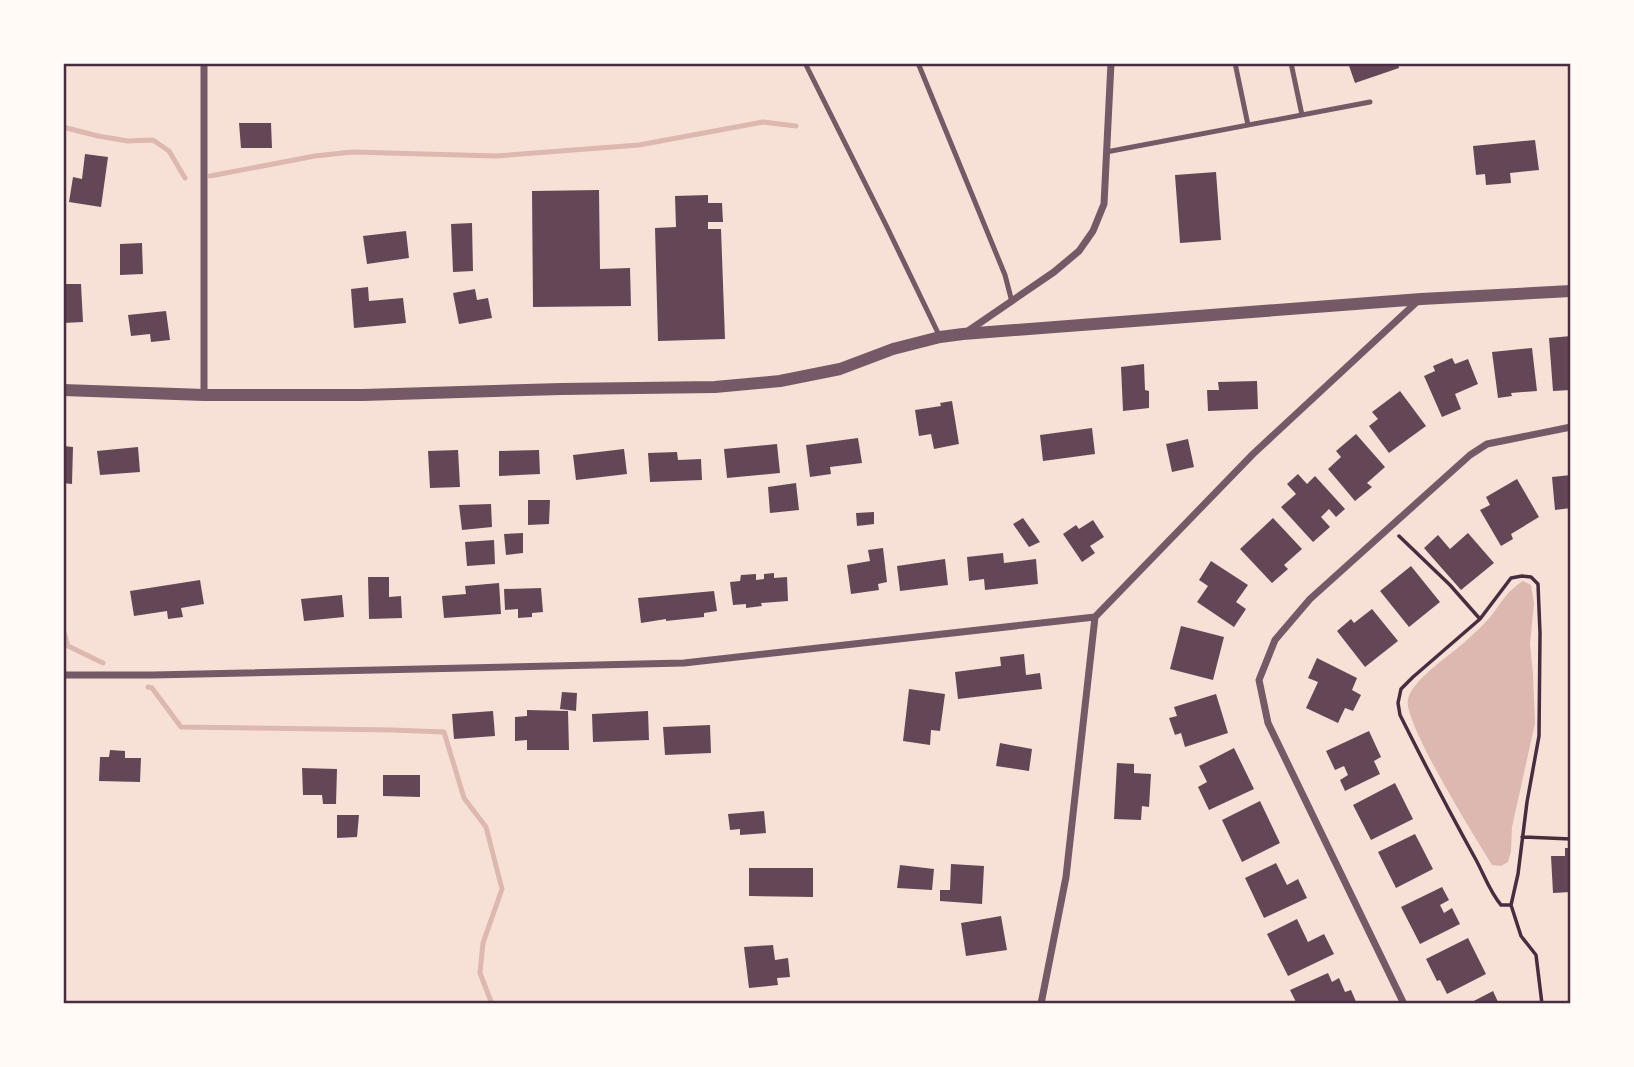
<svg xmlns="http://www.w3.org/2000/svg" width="1634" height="1067" viewBox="0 0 1634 1067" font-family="'Exo 2',sans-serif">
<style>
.water{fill:#dcb8b0}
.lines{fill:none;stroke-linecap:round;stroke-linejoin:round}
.stream{stroke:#dcb8b0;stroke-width:5}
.building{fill:#644757}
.path{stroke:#4a2c40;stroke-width:3.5}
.service{stroke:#755966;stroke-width:5}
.minor{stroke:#755966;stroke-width:7}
.tertiary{stroke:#755966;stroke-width:12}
.neatline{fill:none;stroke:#4a2c40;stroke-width:2.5}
</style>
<rect width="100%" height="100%" fill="#f7e1d7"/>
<path class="water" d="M1523,581L1531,585L1534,603L1530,644L1533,674L1535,723L1512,827L1511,851L1508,862L1501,866L1492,865C1477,840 1402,721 1408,699C1413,678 1453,654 1468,639C1476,632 1484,624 1491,616C1501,603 1508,590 1523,581Z"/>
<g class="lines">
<path class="stream" d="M63,127L98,136L128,141L153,140L169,151L185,178
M210,176L315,156L352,152L496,156L639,145L763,122L796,126
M63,629L68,646L103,663
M148,687L152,688L181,727L392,730L444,732L464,798L486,827L502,889L483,943L480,973L492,1004"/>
</g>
<path class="building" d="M1348,63H1398L1399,68L1355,83Z
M239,123H271L272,148H241Z
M1535,140L1539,170L1510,173L1511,183L1486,185L1485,174L1476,175L1473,146Z
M85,154L108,157L101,207L69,202L73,177L82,179Z
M1216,172L1221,240L1180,243L1175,175Z
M599,190L600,269L630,268L631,306L533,307L532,191Z
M708,195V203H722L723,222H708V229H721L725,339L658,341L655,228L676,227L675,196Z
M472,223L473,271L453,272L451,224Z
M406,231L409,258L367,264L363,236Z
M142,243L143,274L120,275V244Z
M63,284H81L83,322L63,323Z
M368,287L369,301L403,298L406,323L354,328L351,289Z
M475,289L477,300L488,298L492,318L459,324L453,293Z
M166,311L170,340L151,342L150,334L131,336L128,315Z
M1571,336V390L1553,391L1549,338Z
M1532,348L1537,391L1511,393L1512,396L1498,398L1492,352Z
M1452,358L1455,364L1468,359L1478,384L1455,394L1461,409L1442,417L1424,376L1435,371L1433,366Z
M1144,364L1145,390L1149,391V408L1123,411L1121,367Z
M1257,381L1258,409L1208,411L1207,390H1219L1218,382Z
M1400,391L1426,426L1389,453L1369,426L1378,419L1372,412Z
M952,401L959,444L934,449L931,434L919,436L915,410L941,406L940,403Z
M1092,428L1095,454L1043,461L1040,435Z
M1356,434L1385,467L1367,483L1372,487L1355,501L1328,469L1341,457L1336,451Z
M858,438L862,463L830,467L831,474L810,477L806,445Z
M1188,439L1194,467L1172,472L1166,444Z
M777,444L780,473L727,478L724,449Z
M63,446L73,447L72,484L63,483Z
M138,447L140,472L100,475L97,451Z
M624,449L627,474L576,480L573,455Z
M458,450L460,487L430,488L428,451Z
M539,450L540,474L499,476V451Z
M677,452L678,460L701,459L702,480L650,482L648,453Z
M1298,474L1307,484L1315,476L1345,509L1336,517L1329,509L1321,517L1330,527L1313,542L1281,507L1296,494L1287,484Z
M1571,475V508L1555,510L1552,477Z
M1517,479L1539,517L1511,534L1513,539L1501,546L1480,510L1490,505L1486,497Z
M796,483L799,510L770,513L768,487Z
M528,500H550L549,524L528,525Z
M491,504L492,527L462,530L459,505Z
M874,512V524L857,526L856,513Z
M1023,518L1040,542L1029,547L1013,524Z
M1273,518L1302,549L1284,565L1288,569L1272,583L1240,549Z
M1093,520L1104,537L1090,546L1095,553L1082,562L1063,534L1076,525L1079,529Z
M523,533V553L506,555L504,534Z
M1468,533L1494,563L1461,590L1424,548L1438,535L1450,549Z
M494,540L495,564L467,566L465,542Z
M883,548L887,582L878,584L879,590L851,594L847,565L870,561L868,550Z
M1003,553L1004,563L1036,559L1038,584L985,590L984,579L969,581L967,557Z
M945,559L948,585L900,591L897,566Z
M1211,561L1248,585L1236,602L1246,609L1234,627L1197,602L1208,586L1199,580Z
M1411,566L1440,602L1409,627L1380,591Z
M774,573V578L787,577L788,601L761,603L762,606L746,608V604L733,605L730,582L740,581L741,575L756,574V580L764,579V574Z
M368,577H389V597L401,596L402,618L369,619Z
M200,580L204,604L181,608L183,617L168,619L167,611L134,616L130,591Z
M499,583L501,614L444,618L442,596L466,594L465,586Z
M541,588L543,612L532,613V617L518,618V609L505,610L504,589Z
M714,591L717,611L704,613V617L666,621V619L641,623L638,598Z
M342,595L344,617L304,621L301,599Z
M1372,609L1398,641L1365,667L1337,631L1351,619L1354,623Z
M1181,626L1224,637L1213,680L1170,669Z
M1024,654L1026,675L1040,673L1042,689L958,699L955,672L1001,666L1000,657Z
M1317,658L1357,678L1352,690L1361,695L1353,711L1345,708L1338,723L1306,708L1318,682L1308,678Z
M909,689L945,694L940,731L931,730L930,745L903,741Z
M562,692L577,693L576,711L560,709Z
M1216,694L1228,733L1185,747L1181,733L1175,735L1169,718L1177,716L1174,707Z
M527,710L568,711L569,750H527V740L515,741V717L527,716Z
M493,711L495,736L454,739L452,714Z
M648,711L649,740L593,742L592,714Z
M710,725L711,753L665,755L663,727Z
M1369,731L1381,757L1374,761L1380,774L1345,791L1340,780L1348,775L1344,766L1335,770L1326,751Z
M1000,743L1032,749L1029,771L996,766Z
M1234,748L1254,789L1209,810L1198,787L1207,782L1199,766Z
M110,750L125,751V758H141L140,782L99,781L100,757H109Z
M1117,763L1134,764V773L1151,774L1149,807L1142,806L1141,820L1114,819Z
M302,768L337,769L336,804H323L322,795H303Z
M383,775H420V797L383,796Z
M1395,783L1413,819L1371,840L1353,805Z
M1260,801L1280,843L1242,862L1222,820Z
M764,811L766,833L740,835V829L730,830L728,814Z
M337,815H359L357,837L337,838Z
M1415,834L1433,869L1396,888L1378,852Z
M1565,848H1571V892L1553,893L1551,856H1565Z
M1276,863L1287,885L1298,879L1307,898L1264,918L1245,878Z
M951,864L984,866L982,904L940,901V890H950Z
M900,865L934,869L932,890L897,888Z
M749,868H813V897L749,896Z
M1442,887L1449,900L1440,905L1444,913L1452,908L1460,924L1420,944L1401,907Z
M1001,916L1007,950L966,956L961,923Z
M1297,919L1308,942L1324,934L1334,954L1288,976L1267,934Z
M1468,938L1486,974L1447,994L1440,980L1437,981L1426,959Z
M773,945L775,960L788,958L790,977L777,978L778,985L749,988L744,947Z
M1328,973L1332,982L1339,978L1345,992L1351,990L1357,1004H1303L1302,1002L1297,1004L1290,990Z
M1493,991L1499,1004H1468Z"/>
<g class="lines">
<path class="path" d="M1399,536L1450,585L1480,619
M1522,837L1571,839
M1511,905H1501C1489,891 1484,874 1475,858C1449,811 1424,763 1400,715L1398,703L1401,689L1413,677L1480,619L1511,578L1522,576L1531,577L1538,584L1540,633L1539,736L1527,802L1518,874L1511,905L1521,936L1536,955L1542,1004"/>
<path class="service" d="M805,63L886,225L940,337
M918,63L1005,275L1012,302
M1235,63L1248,125
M1291,63L1302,115
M1106,152L1370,102"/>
<path class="minor" d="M968,331L1054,272L1079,251L1093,231L1104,204L1111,63
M204,395V63
M63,675H153L684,663L1095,617
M1041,1004L1066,877L1095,617L1253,454L1420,299
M1404,1004L1268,723L1259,680L1275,640L1310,599L1470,455L1487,444L1571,427"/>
<path class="tertiary" d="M63,390L204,395H363L561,389L715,387L780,381L840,369L893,349L940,337L963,334L1421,299L1571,291"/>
</g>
<rect width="1634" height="1067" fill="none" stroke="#fffaf5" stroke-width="130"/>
<rect x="65" y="65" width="1504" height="937" class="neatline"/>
</svg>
